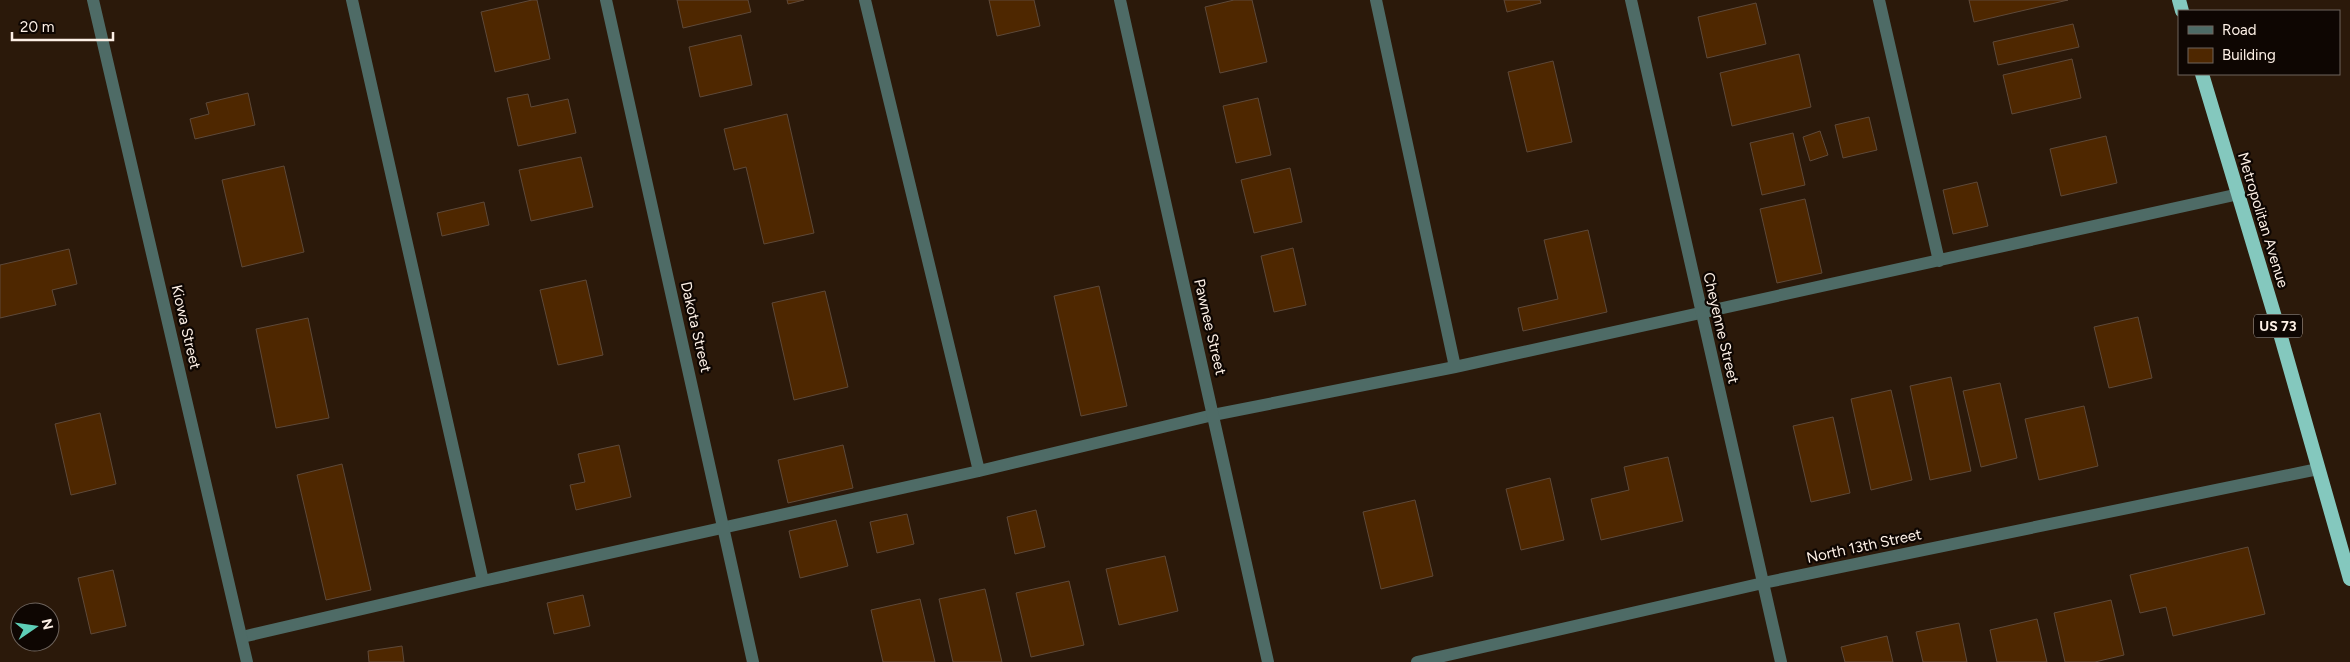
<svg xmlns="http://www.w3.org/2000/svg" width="2350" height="662" viewBox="0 0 2350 662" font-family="Figtree,sans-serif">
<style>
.building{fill:#4e2700;stroke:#5e4939}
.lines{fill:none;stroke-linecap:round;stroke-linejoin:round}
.service{stroke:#4e6b66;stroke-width:12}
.minor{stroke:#4e6b66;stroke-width:12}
.trunk{stroke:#84c8be;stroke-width:14}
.labels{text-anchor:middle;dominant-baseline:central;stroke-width:4.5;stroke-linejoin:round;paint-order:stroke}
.shield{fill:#0e0602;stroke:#b5aaa2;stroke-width:1}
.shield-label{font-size:14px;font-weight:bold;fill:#fdf0e6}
.street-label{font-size:15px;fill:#fdf0e6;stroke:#0e0602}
</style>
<rect width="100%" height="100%" fill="#2b190a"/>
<path class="building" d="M532,0H537L550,59L495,72L481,12Z
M677,0H748L751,12L683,28Z
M787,0H804L788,4Z
M989,0H1034L1040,26L997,36Z
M1234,0H1252L1267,62L1220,73L1205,7Z
M1504,0H1540L1541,3L1507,12Z
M1969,0H2068L1974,22Z
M1756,3L1766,44L1707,58L1698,17Z
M2073,24L2079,47L1998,65L1993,42Z
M741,35L752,85L700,97L689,47Z
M1799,54L1811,107L1732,126L1720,73Z
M2072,59L2081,98L2012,114L2003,75Z
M1553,61L1572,142L1527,152L1508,72Z
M248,93L255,125L195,139L190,119L209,114L206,103Z
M528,94L531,107L568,99L576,133L518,146L507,98Z
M1258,98L1271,155L1236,163L1223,106Z
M787,114L814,233L764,244L746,167L734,170L724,129Z
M1869,117L1877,150L1843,158L1835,125Z
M1820,131L1828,155L1810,161L1803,137Z
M1793,133L1805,185L1762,195L1750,143Z
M2106,136L2117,183L2061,196L2050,149Z
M581,157L593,207L531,221L519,170Z
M284,166L304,252L242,267L222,180Z
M1290,168L1302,222L1254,233L1241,180Z
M1977,182L1988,226L1953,234L1943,190Z
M1805,199L1822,273L1777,283L1760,209Z
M484,202L489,225L442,236L437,213Z
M1588,230L1607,312L1523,331L1518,308L1558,299L1544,240Z
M1293,248L1306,305L1274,312L1261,256Z
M69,249L77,284L52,290L56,305L0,318V265Z
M586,280L603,355L558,365L540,290Z
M1099,286L1127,406L1081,416L1054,296Z
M825,291L848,387L794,400L772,303Z
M2138,317L2152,378L2109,388L2094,327Z
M308,318L329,418L276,428L256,329Z
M1951,377L1971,471L1930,480L1910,386Z
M2000,383L2017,458L1981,467L1963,391Z
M1891,390L1912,480L1871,490L1851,399Z
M2084,406L2098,466L2039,480L2025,419Z
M100,413L116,484L71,495L55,424Z
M1833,417L1850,493L1811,502L1793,426Z
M619,445L631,497L576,510L570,485L585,482L578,454Z
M843,445L853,488L788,503L778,460Z
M1668,457L1683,521L1601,540L1591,499L1629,490L1624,467Z
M342,464L371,590L326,600L297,475Z
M1550,478L1564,540L1521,550L1506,489Z
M1415,500L1433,576L1381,589L1363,512Z
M1036,510L1045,547L1015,554L1007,517Z
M907,514L914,544L877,553L870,522Z
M836,520L848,566L800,578L789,531Z
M2248,547L2265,614L2173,636L2166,607L2140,613L2130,575Z
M1165,556L1178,611L1119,625L1106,569Z
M113,570L126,626L91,634L78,578Z
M1069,581L1084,645L1031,657L1016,593Z
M985,589L1002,662H953L939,599Z
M583,595L590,626L554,634L547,603Z
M920,599L935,662H883L871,610Z
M2111,600L2124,655L2095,662H2065L2054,613Z
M2037,619L2047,662H1997L1990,630Z
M1959,623L1967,662H1923L1916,632Z
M1887,636L1893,662H1845L1841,647Z
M402,646L404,662H369L368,651Z"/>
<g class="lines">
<path class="service" d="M352,0L483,581
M865,0L979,471
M1376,0L1455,367
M1879,0L1939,261
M242,637L483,581L979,471L1213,415L1455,367L2239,194"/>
<path class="minor" d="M93,0L247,662
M606,0L753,662
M1120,0L1268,662
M1631,0L1781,662
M1417,662L1763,583L2318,469"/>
<path class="trunk" d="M2179,0L2182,11
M2202,74L2281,337L2350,579"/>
</g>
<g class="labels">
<rect class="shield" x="2254" y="314.5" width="48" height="23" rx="4"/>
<g class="shield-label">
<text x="2278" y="326">US 73</text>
</g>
<g class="street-label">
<text transform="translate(2263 220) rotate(73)">Metropolitan Avenue</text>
<text transform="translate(186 327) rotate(77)">Kiowa Street</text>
<text transform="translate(696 327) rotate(77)">Dakota Street</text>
<text transform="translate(1210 327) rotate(77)">Pawnee Street</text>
<text transform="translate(1721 328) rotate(77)">Cheyenne Street</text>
<text transform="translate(1864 546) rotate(-12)">North 13th Street</text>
</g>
</g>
<rect x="2178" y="10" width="162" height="65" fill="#0e0602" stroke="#6e645d"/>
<rect x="2188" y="26" width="25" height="8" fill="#4e6b66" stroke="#6e645d"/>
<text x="2222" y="35" font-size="15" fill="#fdf0e6">Road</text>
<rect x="2188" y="48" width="25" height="15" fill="#4e2700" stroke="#6e645d"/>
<text x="2222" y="60" font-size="15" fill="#fdf0e6">Building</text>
<g transform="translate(35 627) rotate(77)"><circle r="24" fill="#0e0602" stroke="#6e645d"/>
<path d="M0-4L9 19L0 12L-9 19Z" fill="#5eceb7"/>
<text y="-8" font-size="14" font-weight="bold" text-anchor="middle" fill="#fdf0e6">N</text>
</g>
<path d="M12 32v8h101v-8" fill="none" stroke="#fdf0e6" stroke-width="2.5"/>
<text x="20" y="32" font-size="15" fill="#fdf0e6" stroke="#0e0602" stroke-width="4" paint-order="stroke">20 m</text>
</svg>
